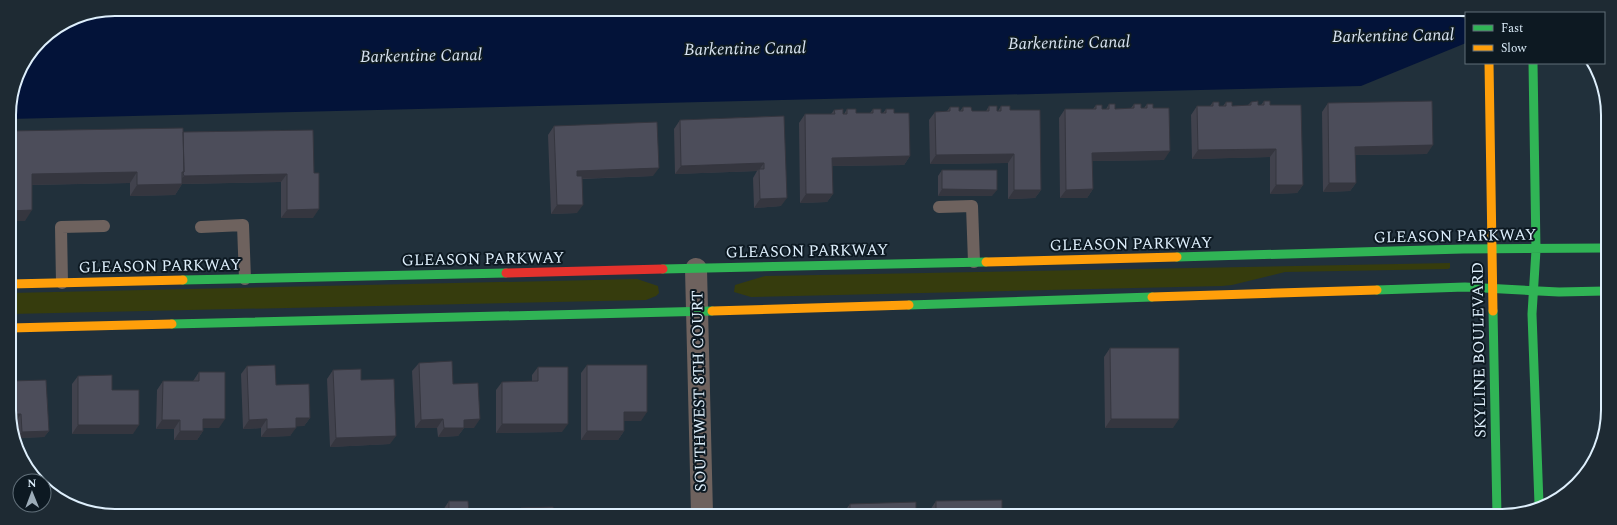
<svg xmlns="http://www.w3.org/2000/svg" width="1617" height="525" viewBox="0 0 1617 525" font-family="Spectral,serif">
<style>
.green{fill:#363c0d}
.water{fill:#031339}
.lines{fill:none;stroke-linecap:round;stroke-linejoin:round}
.lane{stroke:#6e625e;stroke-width:12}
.street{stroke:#6e625e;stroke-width:22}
.fast{stroke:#30b455;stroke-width:9}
.slow{stroke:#ff9f0a;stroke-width:9}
.jam{stroke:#e5322d;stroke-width:9}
.wall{fill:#41424d}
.shaded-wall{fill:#35363f}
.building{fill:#4c4d5a;stroke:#35363f}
.labels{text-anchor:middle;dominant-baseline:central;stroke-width:4;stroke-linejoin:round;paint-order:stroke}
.street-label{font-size:16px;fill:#deeffc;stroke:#0d1922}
.water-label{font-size:17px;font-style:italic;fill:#d8e3f1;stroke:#0d1922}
.rim{fill:none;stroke:#deeffc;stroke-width:2}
</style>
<rect width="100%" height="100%" fill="#21303b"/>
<path class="green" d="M1450,263V268L1448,269L1285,272L1232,285L1222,286L751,297L734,292L735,285L765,276Z
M637,279L658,286L659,293L656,296L646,300L10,314V293Z"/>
<path class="water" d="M205,9L1446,12L1466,19V43L1361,86L9,119V108L17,74L40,40L74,17L104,11Z"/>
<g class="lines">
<path class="lane" d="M939,207L972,206L974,262
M201,227L243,225L245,279
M62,283L61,227L104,226"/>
<path class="street" d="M696,269L702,514"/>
<path class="fast" d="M1533,63L1536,250L1532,314L1539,504
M1177,257L1463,249L1605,248
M663,269L986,262
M183,280L506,273
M1377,290L1465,287L1559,292L1605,291
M909,305L1152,297
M1493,311L1497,516
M172,324L712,311"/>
<path class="slow" d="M1489,63L1493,311
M986,262L1177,257
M10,284L183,280
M1152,297L1377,290
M712,311L909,305
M10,328L172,324"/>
<path class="jam" d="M506,273L663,269"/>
</g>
<path class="wall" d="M1264,101L1270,105L1303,185L1297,193L1270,194V157L1192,159L1191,115L1197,106H1210L1213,102L1219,106H1223L1226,102L1232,106L1248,105L1251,102L1258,105H1261Z
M1328,103L1427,154L1355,155L1356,183L1350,191L1323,192L1322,112Z
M1109,104L1115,109L1131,108L1134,104L1141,108H1144L1147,104L1153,108L1164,160L1092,161L1093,189L1087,198H1060L1059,118L1065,109H1093L1096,105L1102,109H1106Z
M989,106L997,111H998L1001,106L1010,110L1041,190L1035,198L1008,199V163L930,164L929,120L935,112L947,111L950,107L959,111H960L963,107L972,111H986Z
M847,109L856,113H870L873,109L881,113H883L886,109L894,113L910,156L904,165L832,166L833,194L827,202L800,203L799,123L805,114H831L834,110L844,114Z
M784,116L781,206L754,208L753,178L757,171L675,174L674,129L680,120Z
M554,126L653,176L582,179L577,213L551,214L548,135Z
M313,130V218H281V182L182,184L175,195L130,196V183L32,185L25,221H10L9,131L183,132Z
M942,170L992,196H938V176Z
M1110,348L1173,428H1105L1104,357Z
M419,363L453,384L474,428H464L458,436L438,437L437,428H415L412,371Z
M587,365L641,421H624V431L618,440H581V373Z
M247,366L276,385L310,418L304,426H296L290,436L261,437V428L243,429L241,374Z
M538,367L562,432L496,433V390L502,382L532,381V375Z
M333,370L361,380L390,444L330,447L327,379Z
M199,372L219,428H203V431L197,440H174V429H156L157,390L163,381H193Z
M78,376L112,390L133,434H72V384Z
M11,381L49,431L44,437L17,438V420H11Z
M449,501L469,513H443V510Z
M936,501L1002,515L930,514V510Z
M850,504L916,514H844V512Z
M521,508L554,513H517Z"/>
<path class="shaded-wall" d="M1433,145L1427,154L1349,155L1355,147Z
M1276,149L1270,157L1192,159L1198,150Z
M1170,151L1164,160L1086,161L1092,153Z
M1014,154L1008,163L930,164L936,155Z
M910,156L904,165L826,166L832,158Z
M764,163L759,170V169L757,171L675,174L681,166Z
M659,168L653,176L571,179L577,171Z
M137,172L130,183L24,185L32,174Z
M287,174L281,182L177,184L184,176Z
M1329,183H1356L1350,191L1323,192Z
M182,184L175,195L130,196L137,185Z
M1276,185H1303L1297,193L1270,194Z
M942,189L997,190L992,196H938Z
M1093,189L1087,198H1060L1066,190Z
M1014,190H1041L1035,198L1008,199Z
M806,194H833L827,202L800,203Z
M787,198L781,206L754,208L760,199Z
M557,205H583L577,213L551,214Z
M319,209L313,218H281L287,210Z
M32,210L25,221H10V211Z
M624,412H647L641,421H618Z
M11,414H21L17,420H11Z
M296,418H310L304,426L290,427Z
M203,419H225L219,428H197Z
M267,419L261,428L243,429L249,420Z
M443,419L437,428H415L421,420Z
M480,419L474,428H464L458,436L438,437L444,428L464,420Z
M1111,419H1179L1173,428H1105Z
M162,420H180L174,429H156Z
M502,424H568L562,432L496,433Z
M78,425H139L133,434H72Z
M296,428L290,436L261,437L267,429Z
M49,431L44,437L17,438L22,432Z
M180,431H203L197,440H174Z
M587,431H624L618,440H581Z
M396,436L390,444L330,447L336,438Z"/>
<path class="building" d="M1258,101V105H1264V101H1270V105H1301L1303,185H1276V149L1198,150L1197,106H1213V102H1219V106H1226V102H1232V106L1251,105V102Z
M1432,101L1433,145L1355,147L1356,183H1329L1328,103Z
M1109,104H1115V109L1134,108V104H1141V108H1147V104H1153V108H1169L1170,151L1092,153L1093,189L1066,190L1065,109H1096V105H1102V109H1109Z
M989,106H997V111H1001V106H1010V110H1040L1041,190H1014V154L936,155L935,112L950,111V107H959V111H963V107H971L972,111H989Z
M843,109V114H847V109H856V113H873V109H881V113H886V109H894V113H909L910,156L832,158L833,194H806L805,114H835L834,110Z
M784,116L787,198L760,199L759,169H764V163L681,166L680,120Z
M657,122L659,168L577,171V176H582L583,205H557L554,126Z
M183,128L184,172H182V184L137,185V172L32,174V210L10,211L9,131Z
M313,130L314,173H319V209L287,210V174L184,176L183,173L184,172L183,132Z
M942,170H997V190L942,189Z
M1110,348H1179V419H1111Z
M452,361L453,384L478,383L480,419L464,420V428H444L443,419L421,420L419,363Z
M275,365L276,385L309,384L310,418H296V428L267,429V419L249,420L247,366Z
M587,365H647V412H624V431H587Z
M538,367H568V424H502V382L538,381Z
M361,369V380L394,379L396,436L336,438L333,370Z
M199,372H225V419H203V431H180V420H162L163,381H199Z
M112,375V390H139V425H78V376Z
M46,380L49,431L22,432L21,414H11V381Z
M1002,500V515L936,514V501Z
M449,501H468L469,513L481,512V513H445H449Z
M916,502V514H850V504Z
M553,507L554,513H521V508Z"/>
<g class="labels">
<g class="street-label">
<text transform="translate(1455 236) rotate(-1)">GLEASON PARKWAY</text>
<text transform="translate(1131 244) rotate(-1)">GLEASON PARKWAY</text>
<text transform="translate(807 251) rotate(-1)">GLEASON PARKWAY</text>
<text transform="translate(483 259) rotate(-1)">GLEASON PARKWAY</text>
<text transform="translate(160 266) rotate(-1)">GLEASON PARKWAY</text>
<text transform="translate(1479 350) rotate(-91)">SKYLINE BOULEVARD</text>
<text transform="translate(699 391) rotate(-91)">SOUTHWEST 8TH COURT</text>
</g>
<g class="water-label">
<text transform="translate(1393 36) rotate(-1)">Barkentine Canal</text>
<text transform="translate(1069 43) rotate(-1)">Barkentine Canal</text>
<text transform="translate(745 49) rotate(-1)">Barkentine Canal</text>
<text transform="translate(421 56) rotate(-1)">Barkentine Canal</text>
</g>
</g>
<path d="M0 0H1617V525H0ZM115 16H1502A99 99 0 0 1 1601 115V410A99 99 0 0 1 1502 509H115A99 99 0 0 1 16 410V115A99 99 0 0 1 115 16Z" fill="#1e2a33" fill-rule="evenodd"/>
<path class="rim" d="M115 16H1502A99 99 0 0 1 1601 115V410A99 99 0 0 1 1502 509H115A99 99 0 0 1 16 410V115A99 99 0 0 1 115 16Z"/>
<rect x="1465" y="12" width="140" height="52" fill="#0d1922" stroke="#616f79"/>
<rect x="1473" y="25" width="20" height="6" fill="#30b455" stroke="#616f79"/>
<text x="1501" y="32" font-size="12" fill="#deeffc">Fast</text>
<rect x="1473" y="45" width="20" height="6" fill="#ff9f0a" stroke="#616f79"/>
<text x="1501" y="52" font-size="12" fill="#deeffc">Slow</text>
<g transform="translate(32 493) rotate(359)"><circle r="19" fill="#0d1922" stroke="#616f79"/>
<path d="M0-3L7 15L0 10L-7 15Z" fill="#9cacb8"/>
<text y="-6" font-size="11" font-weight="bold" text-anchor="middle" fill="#deeffc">N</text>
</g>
</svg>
